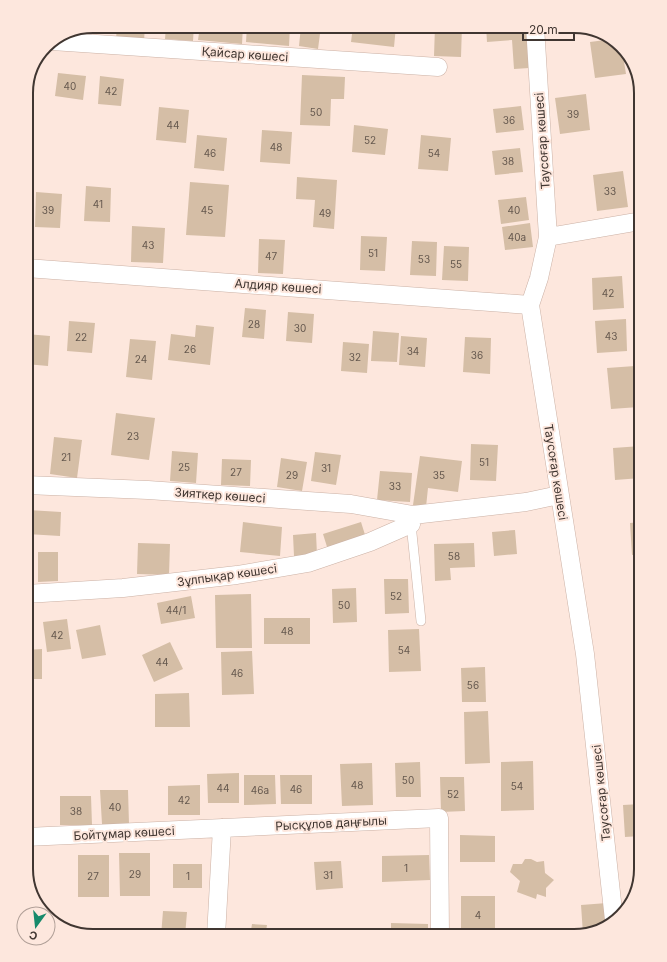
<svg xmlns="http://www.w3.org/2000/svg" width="667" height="962" viewBox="0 0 667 962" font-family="Inter,sans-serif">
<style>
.building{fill:#d5bea6}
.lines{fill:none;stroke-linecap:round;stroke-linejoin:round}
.service-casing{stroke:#cbb1a5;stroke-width:10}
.minor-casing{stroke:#cbb1a5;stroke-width:19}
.service{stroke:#fff;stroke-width:9}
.minor{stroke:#fff;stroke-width:18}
.labels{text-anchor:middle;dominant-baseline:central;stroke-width:4;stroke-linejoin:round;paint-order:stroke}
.number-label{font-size:10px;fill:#65584e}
.street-label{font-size:12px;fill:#403631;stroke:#fde7dd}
.rim{fill:none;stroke:#403631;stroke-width:2}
</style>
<rect width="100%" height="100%" fill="#fde7dd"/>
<path class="building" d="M117,26H145L144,41L116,39Z
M166,26H194L193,41L165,39Z
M200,26H243L242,44L198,40Z
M247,26H290L289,46L246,42Z
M301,26H321L318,49L299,46Z
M353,26H396L394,47L351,42Z
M435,26H462L461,57L434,56Z
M486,26H526L529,68L514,69L512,40L487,42Z
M577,26H578L591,30L578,32Z
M613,39L622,49L626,74L595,78L590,42Z
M58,73L86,76L83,100L55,96Z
M302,75L345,77L344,99H331L330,126L300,125Z
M100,76L124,79L121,106L98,104Z
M586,94L590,130L560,134L555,98Z
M521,106L524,130L496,133L493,109Z
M159,107L189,110L186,143L156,140Z
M354,125L388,129L385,155L352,152Z
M262,130L292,132L290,164L260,162Z
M197,135L227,138L224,171L194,168Z
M421,135L451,138L448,171L418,169Z
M520,148L523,172L495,175L492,151Z
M623,171L628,207L597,211L593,175Z
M297,177L337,180L334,229L313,227L315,200L296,199Z
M190,182L229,185L225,237L186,235Z
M86,186L111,188L110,222L84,221Z
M36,192L62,194L60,228L35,227Z
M526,197L529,220L501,224L498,200Z
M530,223L533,247L505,250L502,227Z
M132,226L165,228L163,263L131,262Z
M361,236L387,237L385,271L360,270Z
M259,239L285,240L283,274L258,273Z
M412,241L437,242L436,276L410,275Z
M444,246L469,247L468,281L442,280Z
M622,276L624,308L593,310L592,278Z
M245,308L266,310L264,339L242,337Z
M288,312L314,314L312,343L286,341Z
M626,319L627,351L597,353L595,321Z
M69,321L95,323L92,353L67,351Z
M196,325L214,327L210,365L168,360L171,334L195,337Z
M373,331L399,333L397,362L371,361Z
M26,334L50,336L48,366L26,364Z
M401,336L427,338L425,367L399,365Z
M465,337L491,338L490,374L463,372Z
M130,339L156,341L152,380L126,377Z
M343,342L369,344L367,373L341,371Z
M635,366L639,407L611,409L607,368Z
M116,413L155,418L149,460L111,455Z
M54,437L82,440L77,478L50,474Z
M26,439H29L27,461H26Z
M471,444L498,445L496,481L470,480Z
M641,446V478L615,480L613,448Z
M172,451L198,453L196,483L170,481Z
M315,452L341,455L336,485L311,481Z
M420,456L462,461L458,492L428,488L426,507L413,505Z
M281,458L307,462L302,491L277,487Z
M222,459L251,460L250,486L221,485Z
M380,471L412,473L410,502L377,500Z
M28,510L61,512L60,536L27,534Z
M243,522L282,527L280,556L240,552Z
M361,522L366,538L328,550L323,534Z
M641,522V554L632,555L630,523Z
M515,530L517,554L494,556L492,532Z
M316,533L317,555L294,556L293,535Z
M138,543L170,544L169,575L137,574Z
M474,543L475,567L450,568L451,580L435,581L434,544Z
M38,552H58V581L38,582Z
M384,579H408L409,613L385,614Z
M356,588L357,622L333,623L332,589Z
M636,589H641V620H640Z
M251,594L252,648H216L215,595Z
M191,596L195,618L161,624L157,603Z
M264,618H310V644H264Z
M67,619L71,649L47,652L43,622Z
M100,625L106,655L82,659L76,630Z
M419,629L421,671L389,672L388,630Z
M170,642L183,669L154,682L142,655Z
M42,649V679H26V650Z
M252,651L254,694L222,695L221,652Z
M485,667L486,702H462L461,668Z
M189,693L190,727H155V694Z
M488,711L490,763L465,764L464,712Z
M533,761L534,810L501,811V762Z
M420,762L421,797H396L395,763Z
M372,763L373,805L342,806L340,764Z
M239,773V803H208L207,774Z
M244,775H275L276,804L244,805Z
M280,775H312V804H281Z
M440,777H464L465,811L441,812Z
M200,785V815H168V786Z
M100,790H128L129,824H102Z
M60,796H91L92,825H60Z
M26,802H30V831H26Z
M641,804V836L625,837L623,805Z
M460,835L495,836V862H460Z
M119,853H150V896H120Z
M78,855H109V897H78Z
M429,855L430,880L382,882V856Z
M525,859H531L537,862L544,861L545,873L554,880L546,888V897L537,894L536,899L517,892L520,881L510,872L513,864H522Z
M341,861L343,888L316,890L314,862Z
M173,864H202V888H173Z
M33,894H38L37,904L35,902Z
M461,896H495V934H461Z
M607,903L609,925L607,927L583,934L581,905Z
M163,911L187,912L185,936H161Z
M391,923L428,924V936H391Z
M252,924L267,925L266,931L285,933V936H250Z"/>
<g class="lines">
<defs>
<path id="service" d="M411,524L421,621"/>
<path id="minor" d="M535,26L548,237L539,278L530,305L585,654L614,920
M52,41L438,67
M548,237L641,221
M26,268L530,305
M26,485L148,490L351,504L413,515L526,502L559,495
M26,594L123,588L237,575L308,563L370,542L411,524L413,515
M26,837L439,818L440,936
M216,936L222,828"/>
</defs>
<use href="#service" class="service-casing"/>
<use href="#minor" class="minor-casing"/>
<use href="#service" class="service"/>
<use href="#minor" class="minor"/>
</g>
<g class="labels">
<g class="number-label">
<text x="70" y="86">40</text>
<text x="111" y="91">42</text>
<text x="316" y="112">50</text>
<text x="573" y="114">39</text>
<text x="509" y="120">36</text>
<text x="173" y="125">44</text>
<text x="370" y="140">52</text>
<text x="276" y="147">48</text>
<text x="210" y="153">46</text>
<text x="434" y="153">54</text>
<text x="508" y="161">38</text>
<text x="610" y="191">33</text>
<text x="98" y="204">41</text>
<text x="48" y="210">39</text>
<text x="207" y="210">45</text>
<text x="514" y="210">40</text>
<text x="325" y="213">49</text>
<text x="517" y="237">40а</text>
<text x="148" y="245">43</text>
<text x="373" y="253">51</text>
<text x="271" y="256">47</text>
<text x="424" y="259">53</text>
<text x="456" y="264">55</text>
<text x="608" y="293">42</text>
<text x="254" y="324">28</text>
<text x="300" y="328">30</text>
<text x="611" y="336">43</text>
<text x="81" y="337">22</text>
<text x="190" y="349">26</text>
<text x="413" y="351">34</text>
<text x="477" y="355">36</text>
<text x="355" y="357">32</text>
<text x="141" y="359">24</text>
<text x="133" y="436">23</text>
<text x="66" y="457">21</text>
<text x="484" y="462">51</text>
<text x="184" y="467">25</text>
<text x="326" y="468">31</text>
<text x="236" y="472">27</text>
<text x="292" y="475">29</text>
<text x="439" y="475">35</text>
<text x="395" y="486">33</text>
<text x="454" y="556">58</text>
<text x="396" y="596">52</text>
<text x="344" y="605">50</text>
<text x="176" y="610">44/1</text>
<text x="287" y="631">48</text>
<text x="57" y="635">42</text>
<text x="404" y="650">54</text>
<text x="162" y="662">44</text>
<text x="237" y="673">46</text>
<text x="473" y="685">56</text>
<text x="408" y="780">50</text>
<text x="357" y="785">48</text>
<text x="517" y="786">54</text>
<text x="223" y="788">44</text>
<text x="296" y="789">46</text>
<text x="260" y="790">46а</text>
<text x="453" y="794">52</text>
<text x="184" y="800">42</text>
<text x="115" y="807">40</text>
<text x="76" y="811">38</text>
<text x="406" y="868">1</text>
<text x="135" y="874">29</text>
<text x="328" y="875">31</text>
<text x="93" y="876">27</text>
<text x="188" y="876">1</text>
<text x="478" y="915">4</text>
</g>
<g class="street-label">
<text transform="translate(245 54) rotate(4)">Қайсар көшесі</text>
<text transform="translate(542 141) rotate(-94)">Тауcоғар көшесі</text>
<text transform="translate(278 286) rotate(4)">Алдияр көшесі</text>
<text transform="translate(556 472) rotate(81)">Тауcоғар көшесі</text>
<text transform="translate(220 495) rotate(4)">Зияткер көшесі</text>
<text transform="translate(227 575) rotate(-8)">Зұлпықар көшесі</text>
<text transform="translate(601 793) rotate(-96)">Тауcоғар көшесі</text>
<text transform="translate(331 823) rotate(-3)">Рысқұлов даңғылы</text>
<text transform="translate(124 833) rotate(-3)">Бойтұмар көшесі</text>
</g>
</g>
<path d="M0 0H667V962H0ZM93 33H574A60 60 0 0 1 634 93V869A60 60 0 0 1 574 929H93A60 60 0 0 1 33 869V93A60 60 0 0 1 93 33Z" fill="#fde7dd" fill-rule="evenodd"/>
<path class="rim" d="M93 33H574A60 60 0 0 1 634 93V869A60 60 0 0 1 574 929H93A60 60 0 0 1 33 869V93A60 60 0 0 1 93 33Z"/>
<g transform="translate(36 926) rotate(195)"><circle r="19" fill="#fde7dd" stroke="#b1a098"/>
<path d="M0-3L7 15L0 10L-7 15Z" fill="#178a6b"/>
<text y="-6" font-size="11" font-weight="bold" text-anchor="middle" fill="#403631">С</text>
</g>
<path d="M523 34v6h51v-6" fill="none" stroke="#403631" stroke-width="2"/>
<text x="529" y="34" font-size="12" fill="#403631" stroke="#fde7dd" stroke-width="3" paint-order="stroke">20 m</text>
</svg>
